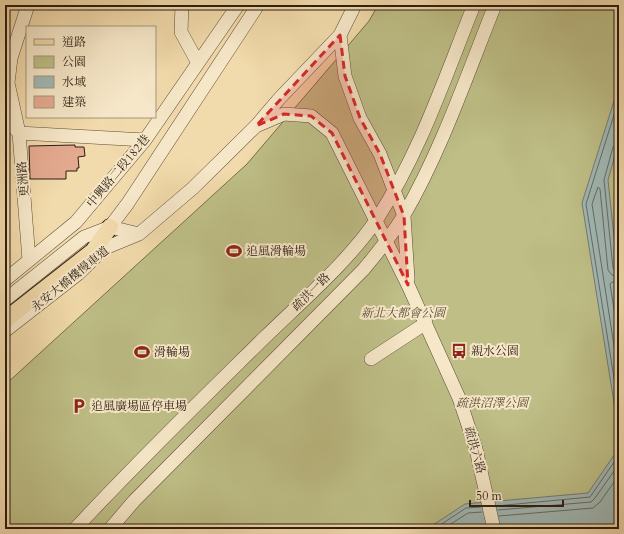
<svg xmlns="http://www.w3.org/2000/svg" width="624" height="534" viewBox="0 0 624 534" font-family="Cardo,'Noto Serif TC',serif">
<style>
.green{fill:#bebe86;stroke:#756e4c}
.water{fill:#a0b8b5;stroke:#727a74}
.lines{fill:none;stroke-linecap:round;stroke-linejoin:round}
.shore{stroke:#666a64;stroke-width:1}
.building{fill:#e4aa90;stroke:#2c1d12}
.minor-casing{stroke:#5d4c38;stroke-width:14}
.major-casing{stroke:#2c1d12;stroke-width:18}
.minor{stroke:#f6e7c8;stroke-width:13}
.major{stroke:#f1daab;stroke-width:16}
.marked{fill:#d62828;fill-opacity:0.2;stroke:#d62828;stroke-width:3;stroke-dasharray:8 5;stroke-linejoin:round}
.labels{text-anchor:middle;dominant-baseline:central;stroke-width:4;stroke-linejoin:round;paint-order:stroke}
.street-label{font-size:12px;fill:#2c1d12;stroke:#f6e7c8}
.poi-label{font-size:12px;fill:#2c1d12;stroke:#f6e7c8;text-anchor:start}
.park-label{font-size:12px;font-style:italic;fill:#584d35;stroke:#f6e7c8}
</style>
<rect width="100%" height="100%" fill="#f1daab"/>
<filter id="stains"><feTurbulence type="fractalNoise" baseFrequency=".005" numOctaves="4"/><feColorMatrix values="0 0 0 0 .2 0 0 0 0 .09 0 0 0 0 .02 0 0 0 .5 -.17"/></filter>
<radialGradient id="worn" r=".72"><stop offset=".6" stop-color="#630" stop-opacity="0"/><stop offset="1" stop-color="#630" stop-opacity=".3"/></radialGradient>
<path class="green" d="M378,5H619V529H5V385L247,164L369,21Z"/>
<path class="water" d="M619,85V141L608,180L619,284V434L582,203Z
M619,448V529H427L465,504L588,493Z"/>
<g class="lines">
<path class="shore" d="M619,99L586,204L619,409
M619,144H616L613,147L604,180L613,268L615,271L619,272
M619,277L612,275L608,270L600,189L598,187L592,204L619,378
M619,283L612,282L610,284L619,341
M496,506L590,497L619,455
M498,510L591,502L595,498L619,464
M499,516L593,508L600,502L619,475
M434,529L466,508L481,507
M443,529L468,513L482,512"/>
</g>
<path class="building" d="M75,145V147H84L85,156L78,157L79,168H77V171H66V179H30L29,146Z"/>
<g class="lines">
<defs>
<path id="minor" d="M28,5L11,58L8,83L19,133L29,260
M182,5L181,32L198,63
M355,5L340,35L345,76L360,118L380,154L404,216L408,279
M5,118L19,133L145,140
M256,126L284,114L311,116L332,133L408,285L459,398L476,449L494,529
M110,227L139,234L193,188L256,126L279,99L340,35
M5,280L76,222L145,140L238,5
M5,300L84,237L110,227L128,203L258,5
M5,331L78,274L105,248L139,234
M371,359L426,323
M75,529C136,463 200,401 264,338C302,301 348,262 377,219C420,153 445,77 474,5
M110,529L134,501L364,269C378,252 393,234 404,215C442,149 467,75 495,5"/>
<path id="major" d="M5,320L93,251L110,227"/>
</defs>
<use href="#minor" class="minor-casing"/>
<use href="#major" class="major-casing"/>
<use href="#minor" class="minor"/>
<use href="#major" class="major"/>
</g>
<path class="marked" d="M340,35L345,76L360,118L380,154L404,216L408,285L332,133L311,116L284,114L256,126Z"/>
<defs>
<symbol id="stadium-bare" viewBox="-9 -9 18 18"><path d="M0-5a6.5 5 0 1 0 0 10a6.5 5 0 1 0 0-10ZM-3.5-1.8h7v3.6h-7Z" fill="#8f2418" stroke="#f6e7c8" stroke-width="2.5" paint-order="stroke"/></symbol>
<symbol id="bus-bare" viewBox="-9 -9 18 18"><path d="M-5-6H5V4H4V6H2V4H-2V6H-4V4H-5ZM-3.5-4V0h7V-4ZM-3.5 1.2v1.5H-2V1.2ZM2 1.2v1.5H3.5V1.2Z" fill="#8f2418" stroke="#f6e7c8" stroke-width="2.5" paint-order="stroke"/></symbol>
<symbol id="parking-bare" viewBox="-9 -9 18 18"><path d="M-3.5-5.5H1a3.5 3.5 0 0 1 0 7H-1V5.5H-3.5ZM-1-3.4V-.6H.8a1.4 1.4 0 0 0 0-2.8Z" fill="#8f2418" stroke="#f6e7c8" stroke-width="2.5" paint-order="stroke"/></symbol>
</defs>
<g fill-rule="evenodd">
<use href="#stadium-bare" x="223" y="240" width="22" height="22"/>
<use href="#bus-bare" x="448" y="340" width="22" height="22"/>
<use href="#stadium-bare" x="131" y="341" width="22" height="22"/>
<use href="#parking-bare" x="68" y="395" width="22" height="22"/>
</g>
<g class="labels">
<g class="street-label">
<text transform="translate(118 171) rotate(-50)">中興路二段182巷</text>
<text transform="translate(23 179) rotate(-95)">更洲路</text>
<text transform="translate(70 279) rotate(-39)">永安大橋機慢車道</text>
<text transform="translate(311 292) rotate(-45)">疏洪一路</text>
<text transform="translate(475 450) rotate(74)">疏洪六路</text>
</g>
<g class="poi-label">
<text x="246" y="251">追風滑輪場</text>
<text x="471" y="351">親水公園</text>
<text x="154" y="352">滑輪場</text>
<text x="91" y="406">追風廣場區停車場</text>
</g>
<g class="park-label">
<text x="403" y="313">新北大都會公園</text>
<text x="492" y="403">疏洪沼澤公園</text>
</g>
</g>
<rect width="624" height="534" fill="none" stroke="#f1daab" stroke-width="20"/>
<rect x="6" y="6" width="612" height="522" fill="none" stroke="#2c1d12" stroke-width="2"/>
<rect x="10" y="10" width="604" height="514" fill="none" stroke="#2c1d12"/>
<rect x="26" y="26" width="130" height="92" fill="#f6e7c8" stroke="#a5967f"/>
<rect x="34" y="39" width="20" height="6" fill="#f1daab" stroke="#a5967f"/>
<text x="62" y="46" font-size="12" fill="#2c1d12">道路</text>
<rect x="34" y="56" width="20" height="12" fill="#bebe86" stroke="#a5967f"/>
<text x="62" y="66" font-size="12" fill="#2c1d12">公園</text>
<rect x="34" y="76" width="20" height="12" fill="#a0b8b5" stroke="#a5967f"/>
<text x="62" y="86" font-size="12" fill="#2c1d12">水域</text>
<rect x="34" y="96" width="20" height="12" fill="#e4aa90" stroke="#a5967f"/>
<text x="62" y="106" font-size="12" fill="#2c1d12">建築</text>
<path d="M470 500v6h93v-6" fill="none" stroke="#2c1d12" stroke-width="2"/>
<text x="476" y="500" font-size="12" fill="#2c1d12" stroke="#f6e7c8" stroke-width="3" paint-order="stroke">50 m</text>
<rect width="100%" height="100%" filter="url(#stains)"/>
<rect width="100%" height="100%" fill="url(#worn)"/>
</svg>
